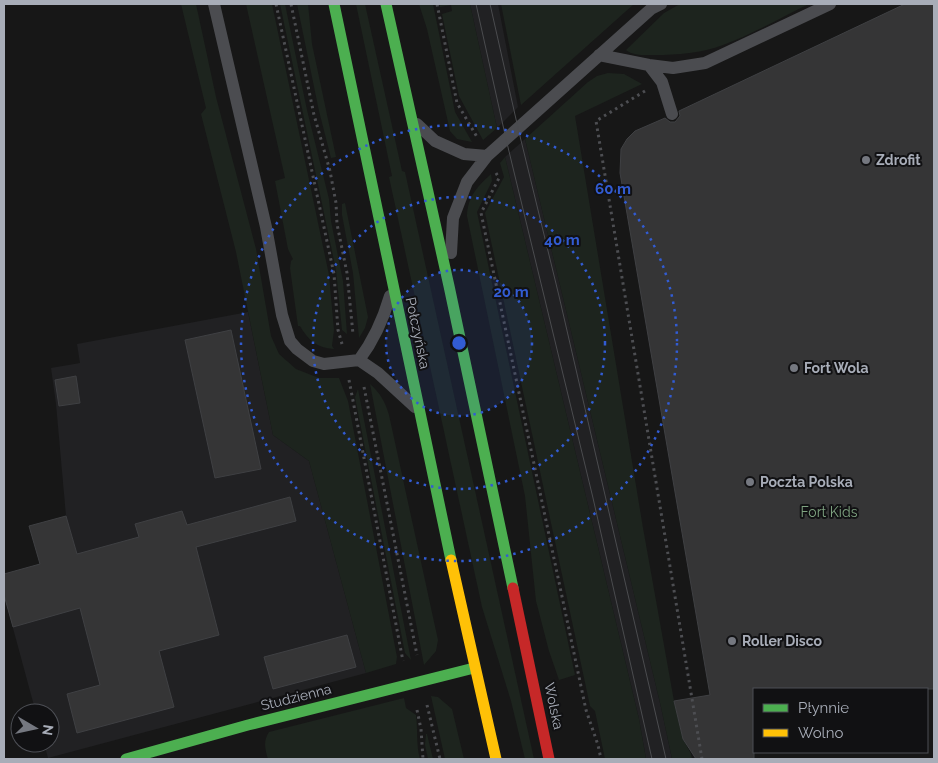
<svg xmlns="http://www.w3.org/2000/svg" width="938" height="763" viewBox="0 0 938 763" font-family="Raleway,sans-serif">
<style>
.built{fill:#212123}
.green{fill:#1d241e}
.building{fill:#353536;stroke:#3f4043}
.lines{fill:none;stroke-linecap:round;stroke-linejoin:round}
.path{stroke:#4d4e52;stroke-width:3;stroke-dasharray:2.5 4;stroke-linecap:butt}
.lane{stroke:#4b4c50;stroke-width:12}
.fast{stroke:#4caf50;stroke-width:11}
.slow{stroke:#ffc107;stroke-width:11}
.jam{stroke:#c62828;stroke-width:11}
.tram{stroke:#4b4c4f;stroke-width:1}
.ring{fill:none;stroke:#325cd3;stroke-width:2.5;stroke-dasharray:2.5 5}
.poi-dot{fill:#757880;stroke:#111113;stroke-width:2}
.labels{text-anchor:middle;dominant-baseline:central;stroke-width:4;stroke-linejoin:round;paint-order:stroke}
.poi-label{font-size:14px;font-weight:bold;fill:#a8adb8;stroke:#111113;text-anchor:start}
.street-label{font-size:14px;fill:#a8adb8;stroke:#111113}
.park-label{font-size:14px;fill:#7fa381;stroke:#111113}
.centre{fill:#325cd3;stroke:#111113;stroke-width:2.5}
.ring-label{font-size:15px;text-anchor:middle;font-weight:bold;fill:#325cd3;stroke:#111113;stroke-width:4;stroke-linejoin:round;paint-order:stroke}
</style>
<rect width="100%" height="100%" fill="#171717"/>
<path class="built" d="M470,4H498L518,107L497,128Z
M525,139L661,707L672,759H646L639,719L505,157Z
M248,312L273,435L309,461L366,673L48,758L44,743H50V713H36L4,595V574L77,554L66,516L56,404L51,368L80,363L77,344Z"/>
<path class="green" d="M181,4H196L216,97L256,249L271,336L279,354L296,369L319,378H339L348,401L397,657L396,664L366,673L309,461L273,435L236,252L201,114L206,108Z
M246,4H272L329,275L334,330L332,346L334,349C317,348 308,340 300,326H298L290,268L291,261L293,259L288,249L275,181L285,178Z
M280,4H285L307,110L329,199L331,221L343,281L347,334L342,330L336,270Z
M297,4H308L312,44L336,157L331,158L319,111Z
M356,4H365L402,171L405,172L534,759H525L511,701L482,607L389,177L392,176Z
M419,4H433L455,112L472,142L457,139L450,131L427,29Z
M440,4H470L497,128L483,140L459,96L442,14L452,11L451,5L440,7Z
M501,4H634L521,105Z
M680,4H809C782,17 751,35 723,45C702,53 677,55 655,55C646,55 633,56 626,50L664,13Z
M608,73L624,74L642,84L575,116L643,528L674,701L683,739L691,754L692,759H672L661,707L525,139L588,82L597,76Z
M505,157L639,719L646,759H605L595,711L590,706L485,213L504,177L500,163Z
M491,174L492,181L477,212L575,675L559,680L549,651L536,601L525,496L467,216C468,196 477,187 491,174Z
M345,203L368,317L365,328L359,338L353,273L342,215V204Z
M370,384C380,393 385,401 389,415L438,640L436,651L424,665Z
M358,389L411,660L405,653L355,397Z
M431,696L438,697L452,709L464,759H445Z
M404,698L406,708L416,715C418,730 416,745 420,759H268C265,749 263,741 269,732Z
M426,734H427L433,759H428L425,745Z"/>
<path class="building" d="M905,4H934V689H754V759H696L683,739L674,701L710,695L620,173L621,149L627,139L635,131L665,118L670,122H675L680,116L679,111Z
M231,330L261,469L215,478L185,340Z
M76,376L80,403L59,406L55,380Z
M290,497L296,521L196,547L219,635L159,651L174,707L77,733L67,694L100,685L80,608L13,627L4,595V574L40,564L29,526L66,516L77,554L139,537L135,524L182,511L187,525Z
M347,635L356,667L273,689L264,657Z"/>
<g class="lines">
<path class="path" d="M276,4L334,274L338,330L342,344
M291,4L314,115L330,171L336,203L337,224L347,273L353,334
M437,4L457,103L477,137
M645,91L596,121L702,759
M496,173L499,178L481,213L586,710L598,745L601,759
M349,380L403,661
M364,387L417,655
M427,705L440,759
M417,710L421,729L423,759"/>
<path class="lane" d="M214,4L266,227L282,315L290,341L297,349L313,361L324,364L359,360C374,340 383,320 390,296
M599,55L649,65L673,68L705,63L830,4
M649,65L662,82L672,114
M417,124L435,141L464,154L487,156
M451,253L453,218L467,182L487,156L651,9L661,4
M359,360L378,373L415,407"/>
<path class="fast" d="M334,4L451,560
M386,4L449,286L513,588
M126,759L248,725L474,668"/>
<path class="slow" d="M451,560L496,759"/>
<path class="jam" d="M513,588L549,759"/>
<path class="tram" d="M476,4L506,139L593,498L652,759
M490,4L518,128L559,296L666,759"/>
</g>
<circle cx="459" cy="343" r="73" fill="#325cd3" fill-opacity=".12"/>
<g class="ring">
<circle cx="459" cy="343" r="73"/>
<circle cx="459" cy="343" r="146"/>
<circle cx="459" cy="343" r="218"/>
</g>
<g class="poi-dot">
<circle cx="866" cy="160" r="5"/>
<circle cx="794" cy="368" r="5"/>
<circle cx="750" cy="482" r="5"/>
<circle cx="732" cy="641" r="5"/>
</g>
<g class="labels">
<g class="poi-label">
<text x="876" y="160">Zdrofit</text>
<text x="804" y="368">Fort Wola</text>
<text x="760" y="482">Poczta Polska</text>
<text x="742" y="641">Roller Disco</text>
</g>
<g class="street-label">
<text transform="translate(418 333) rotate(78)">Połczyńska</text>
<text transform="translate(296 697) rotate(-14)">Studzienna</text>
<text transform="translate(554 706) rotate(78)">Wolska</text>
</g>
<g class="park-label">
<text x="829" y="512">Fort Kids</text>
</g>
</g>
<circle cx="459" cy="343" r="8" class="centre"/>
<g class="ring-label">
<text x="613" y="194">60 m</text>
<text x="562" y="245">40 m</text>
<text x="511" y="297">20 m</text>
</g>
<rect width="938" height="763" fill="none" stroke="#a8adb8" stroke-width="10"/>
<rect x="753" y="688" width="175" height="65" fill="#111113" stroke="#4d4f55"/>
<rect x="763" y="704" width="25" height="8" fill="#4caf50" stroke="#4d4f55"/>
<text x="798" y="713" font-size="15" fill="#a8adb8">Płynnie</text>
<rect x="763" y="729" width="25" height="8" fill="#ffc107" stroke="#4d4f55"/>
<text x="798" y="738" font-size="15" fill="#a8adb8">Wolno</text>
<g transform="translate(35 728) rotate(99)"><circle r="24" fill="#111113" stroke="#4d4f55"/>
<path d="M0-4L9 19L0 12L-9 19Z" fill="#757880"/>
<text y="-8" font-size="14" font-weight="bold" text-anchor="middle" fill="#a8adb8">N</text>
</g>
</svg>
